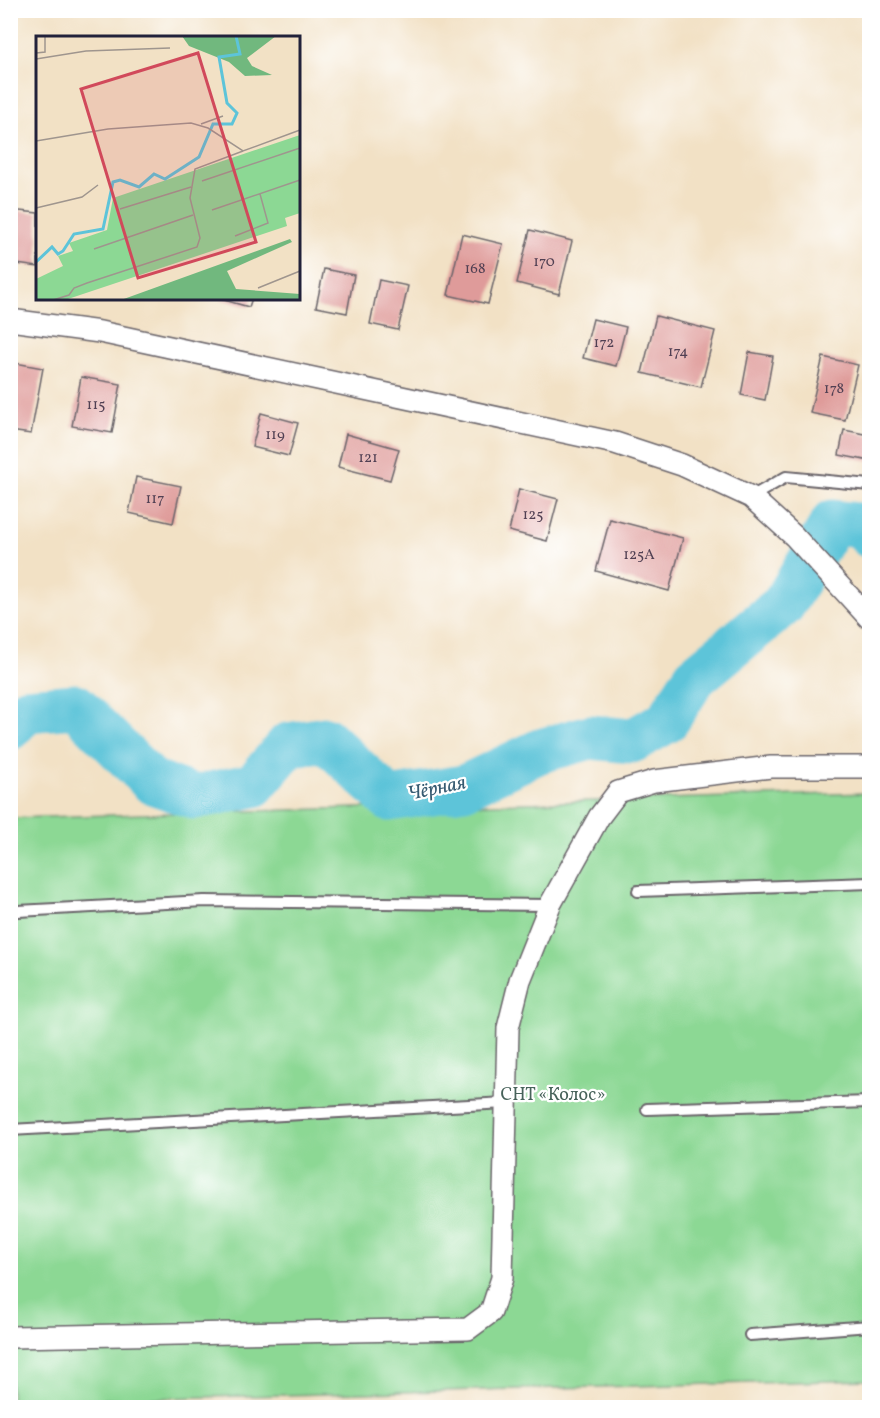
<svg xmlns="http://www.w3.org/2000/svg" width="880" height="1418" viewBox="0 0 880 1418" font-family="Vollkorn,serif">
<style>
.green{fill:#8cd894;stroke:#577d68;stroke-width:1.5}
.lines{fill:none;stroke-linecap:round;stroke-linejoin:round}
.river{stroke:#5dc4d9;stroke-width:45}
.building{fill:#df9b9a}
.lane-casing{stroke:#6b656b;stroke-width:14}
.street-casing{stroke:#6b656b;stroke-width:24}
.lane{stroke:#fff;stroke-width:10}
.street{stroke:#fff;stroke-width:21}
.labels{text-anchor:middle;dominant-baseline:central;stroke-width:4.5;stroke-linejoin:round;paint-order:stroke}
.number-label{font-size:15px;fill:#514053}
.park-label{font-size:18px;fill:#47625a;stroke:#fff}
.water-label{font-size:20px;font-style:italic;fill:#375b72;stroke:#fff}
.inset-river{fill:none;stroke:#5dc4d9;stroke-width:3}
.inset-road{fill:none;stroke:#9f958e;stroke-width:1.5}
.view{fill:#d1495b;fill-opacity:0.15;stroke:#d1495b;stroke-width:3}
.inset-edge{fill:none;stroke:#22223b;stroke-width:3}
</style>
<rect width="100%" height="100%" fill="#fff"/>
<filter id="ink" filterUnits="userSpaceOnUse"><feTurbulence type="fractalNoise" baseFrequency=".0167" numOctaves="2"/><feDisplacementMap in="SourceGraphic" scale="12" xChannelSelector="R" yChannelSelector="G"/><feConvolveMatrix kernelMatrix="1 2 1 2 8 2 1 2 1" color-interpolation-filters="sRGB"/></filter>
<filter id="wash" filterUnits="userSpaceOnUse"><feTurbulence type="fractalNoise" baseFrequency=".008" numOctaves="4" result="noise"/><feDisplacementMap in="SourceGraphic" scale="24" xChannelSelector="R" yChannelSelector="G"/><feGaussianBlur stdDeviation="1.35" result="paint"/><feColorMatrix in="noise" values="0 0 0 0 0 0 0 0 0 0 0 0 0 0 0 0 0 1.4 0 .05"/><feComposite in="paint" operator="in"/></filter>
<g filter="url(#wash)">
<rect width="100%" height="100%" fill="#f2e1c5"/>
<path class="green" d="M869,793V1380L11,1402L10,818Z"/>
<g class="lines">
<path class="river" d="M10,728L26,710L76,706L152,782L195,797L254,785L288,745L325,739L389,799L464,787L540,751L590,737L632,741L667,721L695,677L783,605L833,522L859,525L870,536"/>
</g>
<g id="blocks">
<path class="building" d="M10,210L38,213V267L10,263Z
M530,230L572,241L559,294L517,283Z
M462,234L503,244L488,304L448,295Z
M324,269L354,275L347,313L316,307Z
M379,280L408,286L398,330L370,324Z
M217,298H252L249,307Z
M656,316L715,331L701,387L642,373Z
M593,319L626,327L616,366L583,358Z
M749,352L773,356L765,400L741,395Z
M823,357L858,365L845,420L810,413Z
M10,362L43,368L31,434L10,431Z
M81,377L121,384L112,433L72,426Z
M261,413L298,423L289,456L252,447Z
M844,430L870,435V461L839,455Z
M346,434L399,449L390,480L338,467Z
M136,477L181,486L173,523L129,513Z
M519,489L558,499L547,541L509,531Z
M610,519L683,538L669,591L596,571Z"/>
</g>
</g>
<g filter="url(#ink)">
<use href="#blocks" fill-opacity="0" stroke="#6b656b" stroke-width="1.5"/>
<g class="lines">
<defs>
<path id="lane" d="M751,497L786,477L870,485
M638,891L870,883
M18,911L204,901L550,905
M647,1109L870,1102
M10,1130L506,1103
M750,1335L870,1326"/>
<path id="street" d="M10,320L100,332L615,443L682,465L751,497L794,536L870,619
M10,1337L468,1329L491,1312L502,1278L508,1028L520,980L550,905L599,817L618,792L654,781L771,767H870"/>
</defs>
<use href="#lane" class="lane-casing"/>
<use href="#street" class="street-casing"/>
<use href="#lane" class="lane"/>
<use href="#street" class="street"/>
</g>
</g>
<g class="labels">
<g class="number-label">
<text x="544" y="262">170</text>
<text x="475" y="269">168</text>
<text x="604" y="343">172</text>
<text x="678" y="352">174</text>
<text x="834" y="389">178</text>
<text x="96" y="405">115</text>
<text x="275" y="435">119</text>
<text x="368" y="458">121</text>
<text x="155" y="499">117</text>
<text x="533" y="515">125</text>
<text x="639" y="555">125А</text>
</g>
<g class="park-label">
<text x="553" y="1095">СНТ «Колос»</text>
</g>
<g class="water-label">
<text transform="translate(437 789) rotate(-12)">Чёрная</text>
</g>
</g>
<g transform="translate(36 36)">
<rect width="264" height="264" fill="#f2e1c5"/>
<path d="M264,99V177L249,182L251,190L29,264H0V243L27,230L22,220L37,215L33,207L71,194L77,162Z" fill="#8cd894"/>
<path d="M146,0H240L211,22L216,30L236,39L209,40L193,26L153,10ZM254,203L256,206L191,235L200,253L264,258V264H85Z" fill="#71b87e"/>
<path class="inset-river" d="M0,226L16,211L22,218L27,215L38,198L67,193L77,146L84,144L103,151L118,138L129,143L163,121L177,88H196L201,77L191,67L183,21L204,18L200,0"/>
<path class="inset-road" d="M0,17L9,16V0M0,23L50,15L134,12M165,88L187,80M0,105L72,93L155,87L172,92L207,115L264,94M166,145L264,112M0,172L46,161L62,149M84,173L155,151M176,174L264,144M199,200L232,187L224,158M58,213L157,179M222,252L264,235M17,264L33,259L38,252L51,247L161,211L164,202L154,162L159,133L207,115"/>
<path class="view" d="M162,17L220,206L102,242L45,53Z"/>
<rect width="264" height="264" class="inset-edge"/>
</g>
<rect width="880" height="1418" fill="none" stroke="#fff" stroke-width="36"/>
</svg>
